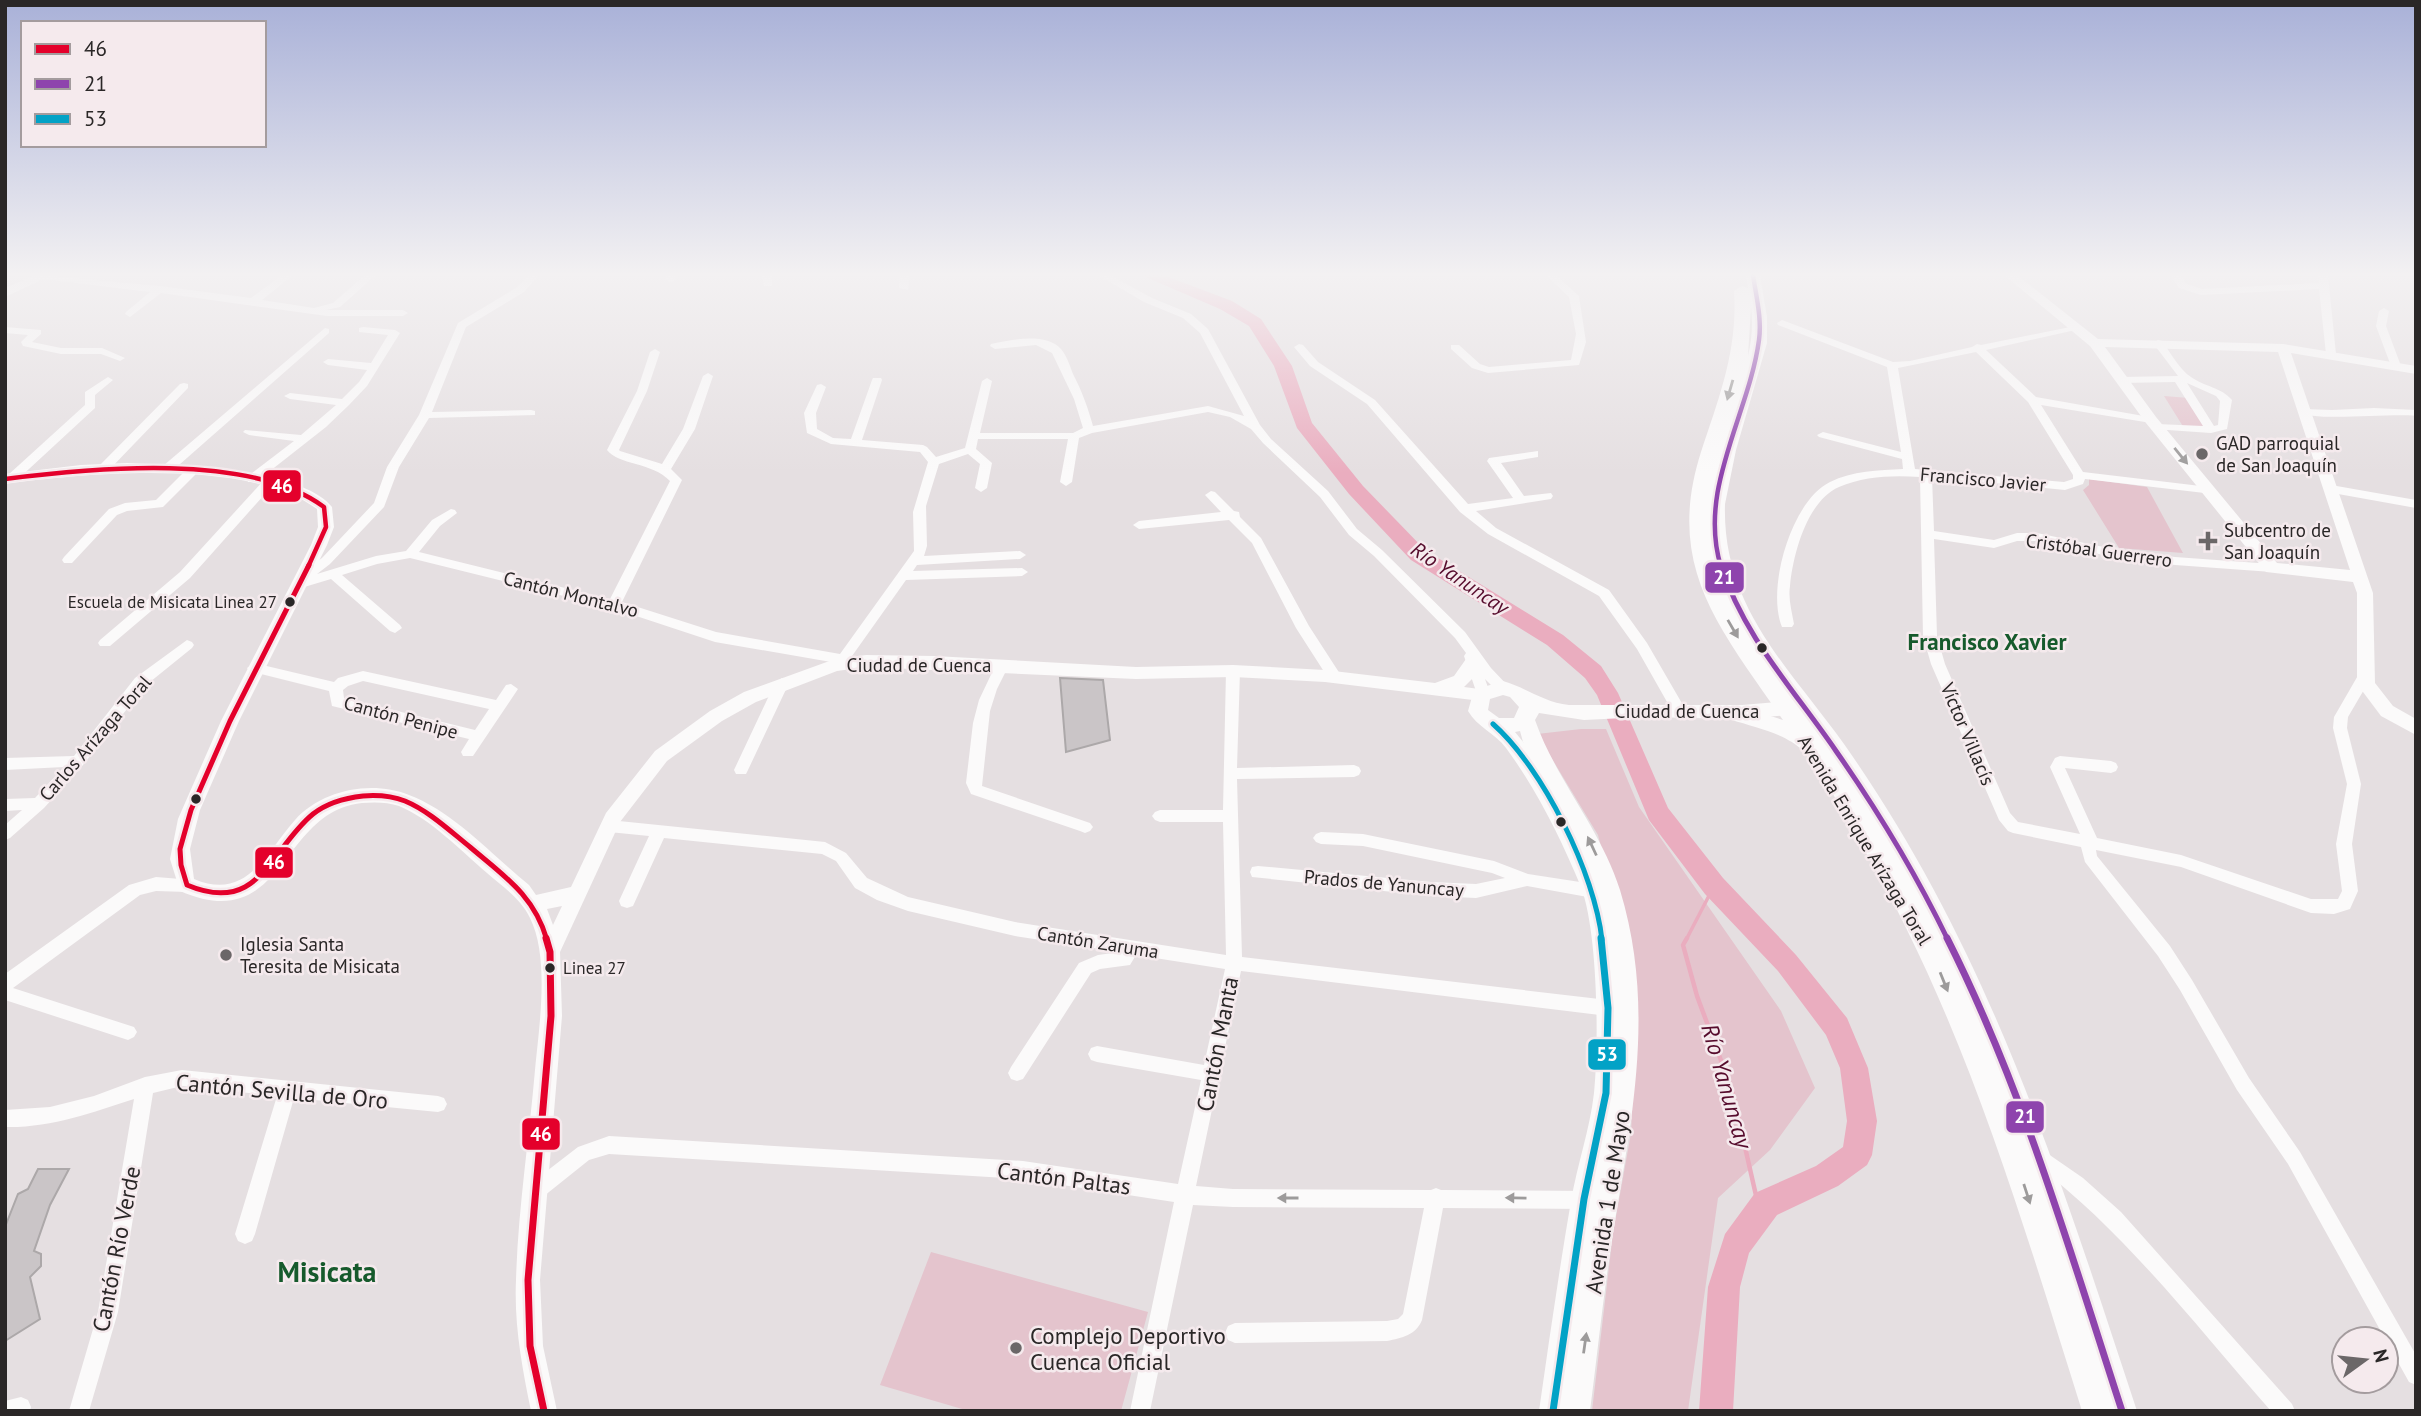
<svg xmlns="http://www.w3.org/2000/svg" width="2421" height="1416" viewBox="0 0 2421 1416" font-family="'PT Sans',sans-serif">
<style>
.green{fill:#e4c4cd}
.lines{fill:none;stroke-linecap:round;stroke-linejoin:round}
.stream-far1{stroke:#eaadbf;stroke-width:3.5}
.stream{stroke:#eaadbf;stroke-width:4.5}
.river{fill:#eaadbf;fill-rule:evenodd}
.building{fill:#cac5c7;stroke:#aca8a9;stroke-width:2}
.minor{fill:#fbfafa;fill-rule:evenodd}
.tertiary{fill:#fbfafa;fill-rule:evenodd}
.secondary{fill:#fbfafa;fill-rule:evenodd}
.primary{fill:#fbfafa;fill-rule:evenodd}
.bus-1-far2-casing{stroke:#f5eaed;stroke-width:9}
.bus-1-far1-casing{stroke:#f5eaed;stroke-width:10}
.bus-1-casing{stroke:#f5eaed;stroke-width:12}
.bus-2-far2-casing{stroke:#f5eaed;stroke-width:9}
.bus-2-far1-casing{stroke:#f5eaed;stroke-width:10}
.bus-2-casing{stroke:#f5eaed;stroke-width:12}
.bus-3-far1-casing{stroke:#f5eaed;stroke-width:10}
.bus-3-casing{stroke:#f5eaed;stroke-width:12}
.bus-1-far2{stroke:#e4002b;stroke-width:4.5}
.bus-1-far1{stroke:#e4002b;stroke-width:5}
.bus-1{stroke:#e4002b;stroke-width:7}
.bus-2-far2{stroke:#8e44ad;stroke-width:4.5}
.bus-2-far1{stroke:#8e44ad;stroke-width:5}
.bus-2{stroke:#8e44ad;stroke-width:7}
.bus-3-far1{stroke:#02a2c6;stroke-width:5}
.bus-3{stroke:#02a2c6;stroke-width:7}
.oneway{fill:#9d9b9b}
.poi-dot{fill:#6b6768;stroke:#f5eaed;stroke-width:2.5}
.bus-dot{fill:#2a2727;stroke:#f5eaed;stroke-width:2.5}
.labels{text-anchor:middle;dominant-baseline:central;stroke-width:5;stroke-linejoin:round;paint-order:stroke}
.bus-label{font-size:17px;fill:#2a2727;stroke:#f5eaed;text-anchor:end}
.poi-label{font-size:19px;fill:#2a2727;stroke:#f5eaed;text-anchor:start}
.street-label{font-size:19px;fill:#2a2727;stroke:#f5eaed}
.water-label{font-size:21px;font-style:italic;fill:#560b2c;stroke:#f5eaed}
.quarter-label{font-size:23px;font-weight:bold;fill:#165a2c;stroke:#f5eaed}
.near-street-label{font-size:23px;fill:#2a2727;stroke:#f5eaed}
.near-poi-label{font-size:23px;fill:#2a2727;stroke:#f5eaed;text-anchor:start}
.near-water-label{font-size:24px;font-style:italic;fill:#560b2c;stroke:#f5eaed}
.near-quarter-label{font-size:28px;font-weight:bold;fill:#165a2c;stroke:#f5eaed}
.line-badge{stroke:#f5eaed;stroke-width:2.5}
.badge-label{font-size:19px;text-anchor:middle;font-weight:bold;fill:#fff}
</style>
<rect width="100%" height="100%" fill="#e5dfe1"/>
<path class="green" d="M2164,396L2189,398L2211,429L2184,428Z
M2089,479L2147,487L2183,553L2119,548L2083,490L2089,485Z
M1581,729H1606L1639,807L1781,1011L1815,1088L1770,1150L1718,1198L1688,1411H1592L1613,1233L1631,1133L1636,1028L1623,933L1598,835L1537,734Z
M931,1252L1148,1312L1121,1411H969L880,1385Z"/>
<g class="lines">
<path class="stream-far1" d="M1686,940L1714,886"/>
<path class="stream" d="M1687,938L1683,945L1697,996L1732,1090L1760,1213"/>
<path class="river" d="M1141,275H1163L1232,301L1261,319L1292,366L1312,423L1363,486L1425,550L1563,635L1601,666L1618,693L1668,808L1723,878L1796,955L1847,1018L1868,1068L1877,1121L1872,1155L1867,1165L1838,1186L1777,1215L1749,1253L1740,1287L1733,1411H1699L1708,1287L1725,1234L1755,1193L1816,1166L1843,1147L1847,1121L1840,1068L1826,1035L1778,971L1705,894L1649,820L1597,695L1585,678L1547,645L1411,560L1349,494L1297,428L1274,366L1249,326L1220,309Z"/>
</g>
<path class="building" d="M1060,678L1103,680L1110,740L1066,752Z
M38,1169H69L50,1205L34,1251L41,1254V1266L30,1277L40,1319L5,1341V1227L18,1194L28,1189Z"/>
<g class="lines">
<path class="minor" d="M39,275L160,286L251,298L282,275H293L262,300L314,308L333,303L365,275H376L340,307L326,310H403L408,313L403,316H327L161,293L130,317L125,314L126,312L150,292L43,279L40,278Z
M529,275H539L524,292L466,327L432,412L531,410L535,411V415L429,418L399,467L384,507L330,564L317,574L376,556L406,551L432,520L451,509L455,510L457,513L440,526L419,552L610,599L670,481C652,462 618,465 607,450L637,391L650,352L655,349L660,352L647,391L619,450L620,451L662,464L683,429L703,376L708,373L713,376L695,429L671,469L682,480L622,602L716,632L840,654L914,551L913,512L928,462L920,452L831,444L807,433L804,413L817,385L821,384L826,387L816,413L817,429L833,438L851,439L872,380L873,378H881L882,380L862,440L923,445L927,447L936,457L965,448L982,381L987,378L992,381L980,433H1073L1083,428L1074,399L1052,353L1036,345L995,349L990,346L991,344C1010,340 1046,332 1061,349C1067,356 1070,366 1073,374C1082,391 1088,408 1093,426L1208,406L1244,416L1200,333L1183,318L1144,302L1098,275H1110L1152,298L1191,314L1208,329L1260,425L1271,439L1328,491L1357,529L1382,550L1465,632L1491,668L1510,688L1503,693L1498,692L1485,679L1490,693L1483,698L1478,697L1464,656L1466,653L1455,638L1374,556L1349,535L1320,497L1263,443L1251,429L1230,417L1208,412L1092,433L1079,438L1072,482L1066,486L1060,482L1068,439H978L976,449L992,463L987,488L981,492L975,488L980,464L968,454L939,464L926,506L927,546L924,556L1020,551L1026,555L1020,559L917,565L913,571L1022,568L1028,572L1022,576L906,580L852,656L859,658L861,661L854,666L715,642L612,608L410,558L377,564L342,575L400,625L402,628L395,633L390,631L331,579L301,588L296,587L295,584L299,580V575L322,558L374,503L387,467L419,415L458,323L516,288Z
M666,275H676L674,281L670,282L665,279Z
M762,275H772V286H764Z
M900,275H910L908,290L899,288Z
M1546,275H1556L1579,296L1586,342L1579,365L1488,373L1472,368L1451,349V345H1459L1480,364L1489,367L1571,360L1576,334L1569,297Z
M2170,275H2180L2187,284L2202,289L2319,283L2318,275H2328L2336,354L2331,357L2326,354L2319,289L2201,295L2179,288Z
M2384,308L2389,311L2386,326L2401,366L2396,369L2391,366L2376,326L2379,311Z
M1782,320L1893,362L1910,361L1972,347L1977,344L1981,345L2080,325V329L1986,350L2036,397L2155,418L2157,420L2151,423L2041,405L2083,472L2209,487L2215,491L2213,494L2085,479L2083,484L2065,490L1932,477L1934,531L1994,540L2017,533H2037L2113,549L2175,557L2272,564L2278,568L2272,572L2175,565L2113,557L2037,541H2017L1994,548L1934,539L1937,636L1945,664L2010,813L2018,822L2080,834L2050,767L2055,758L2060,756L2111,761L2116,763L2118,767L2116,771L2111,773L2065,768L2097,838L2181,855L2311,899H2338L2342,891L2336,844L2347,784L2333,728L2334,717L2360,672H2370L2372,676L2348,717L2347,728L2361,784L2352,844L2358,891L2350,909L2334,914L2311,913L2181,867L2096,850L2097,856L2170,946L2192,980L2249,1078L2300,1152L2416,1355V1385L2409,1382L2288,1164L2237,1090L2180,990L2158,956L2085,862L2081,847L2013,833L2008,831L1999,820L1931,664L1923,636L1920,477C1894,475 1864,476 1839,487C1807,501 1793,554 1790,586C1788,599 1792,612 1794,624L1792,627H1782C1766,589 1791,501 1830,482C1852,471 1879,470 1903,469L1902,459L1819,437L1817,435L1823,432L1901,452L1887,367L1778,325L1777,323ZM1976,352L2028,402L2073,475V479L2064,482L1915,469L1898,368Z
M5,327L41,330V334L32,342L61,348H102L125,358L120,361L101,354H61L23,346L21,342L28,335L5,333Z
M363,327L395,330L400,333L367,386L349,405L326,427L256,482H248V476L294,441L249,435L243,432L245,430L301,435L336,405L290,399L284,396L290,393L342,399L359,382L367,370L328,365L323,362L328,359L371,363L388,335L359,332V328Z
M325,328L329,329V333L171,472H163V466Z
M2158,340L2162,341C2170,352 2180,370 2191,377C2205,387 2221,387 2232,400L2227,429L2211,433L2153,429L2151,427L2157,424L2203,426L2175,382L2121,383L2116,380L2121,377L2178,376L2153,343ZM2187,383L2216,396L2220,401L2218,425L2214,426Z
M1299,344L1303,345L1318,362L1375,400L1468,504L1513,498L1487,461L1489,458L1538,451V457L1501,463L1524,496L1551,493L1553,496L1551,499L1476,511L1496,528L1609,590L1647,643L1687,712L1685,716H1675L1637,649L1599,596L1488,534L1460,512L1367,404L1310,366L1294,347Z
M108,377L113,380L95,395V408L16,481H8V475L85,405V392Z
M184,383L188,384V388L108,471H100V465L180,384Z
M2374,408L2416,410V416C2390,413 2313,422 2298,412L2304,409L2332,410Z
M191,468L197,472L195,475L163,507L127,511L117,515L72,563H64L62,560L64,557L109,509L125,503L156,500L187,469Z
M268,479L272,480V486L190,578L110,646H100L98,643L100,640L180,572L264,480Z
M2331,485L2416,500V508L2327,492V486Z
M1211,491L1215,492L1234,511L1239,512L1240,517L1261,538L1309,626L1342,677L1340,681H1330L1296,628L1252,543L1229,520L1139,529L1133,525L1139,521L1221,512L1205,495Z
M187,640L192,642L194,645L192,648L145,686L83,765L44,808L10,838L5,840V825L22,810L5,811V799L35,798L64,767L5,770V758L74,756L135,678Z
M1002,660L1009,665L997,689L990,711L982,786L1090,823L1093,827L1090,831L1085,833L1080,831L971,794L966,783L973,723L979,700L997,662Z
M254,663L334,682L338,678L363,671L496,700L506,685L511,684L518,689L473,756H463L461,752L469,739L332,706L329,691L249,671L247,668ZM363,681L489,709L475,730L344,698L343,690L348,686Z
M1233,666L1240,671L1237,768L1354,765L1359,767L1361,771L1359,775L1354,777L1237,779L1242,957L1608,1000L1614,1003L1616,1008L1614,1013L1608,1016L1241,971L1196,1186L1233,1189L1431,1190L1436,1188L1441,1190L1590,1191L1597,1193L1599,1200L1597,1207L1590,1209L1443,1208L1422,1320C1416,1335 1402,1338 1387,1341L1235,1343L1228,1340L1225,1333L1228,1326L1235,1323L1387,1321L1398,1319L1403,1314L1424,1208L1233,1207L1193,1205L1150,1411H1130L1174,1202L1023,1179L609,1154L589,1160L544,1196L537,1199L530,1196L528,1190L530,1184L578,1147L609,1136L1023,1161L1178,1184L1201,1080L1097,1062L1091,1060L1088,1054L1091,1048L1097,1046L1204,1065L1225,969L1136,955L1130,965L1100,969L1091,973L1023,1079L1017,1081L1011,1079L1008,1073L1011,1067L1079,963L1098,955L1120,952L1015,936L908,911L877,900L855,888L836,861L822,854L664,838L633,906L627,908L621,906L619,901L649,836L609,832L604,830L601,826L604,822L609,820L825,842L846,853L867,878L908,897L1015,922L1226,955L1223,822H1160L1155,820L1152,816L1155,812L1160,810H1223L1226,671Z
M782,678L789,683L748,770L746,774H736L734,770L775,683Z
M1321,832L1363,834L1494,861L1528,874L1593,884L1599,886L1601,891L1599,896L1593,898L1527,886L1476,898L1431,896L1252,877L1250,872L1252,867L1258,866L1431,882L1476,884L1505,878L1492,873L1363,846L1321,844L1316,842L1313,838L1316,834Z
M156,877L193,880L195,885L193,890L187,892L156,891L140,895L13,988L134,1027L137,1032L134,1037L128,1040L5,1000V974L129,885Z
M182,1070L438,1096L444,1098L447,1104L444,1110L438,1112L294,1098L255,1234L252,1241L245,1244L238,1241L235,1234L277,1096L182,1086L153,1093L118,1312L89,1411H69L98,1312L134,1099C91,1113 51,1128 5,1127V1110L50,1107L94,1096L145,1077Z
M2041,1149L2083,1178L2121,1212L2292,1404L2295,1411H2271C2196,1326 2125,1232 2035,1164L2032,1158L2035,1152Z
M21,1397L28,1400L31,1407L30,1411H5V1401Z"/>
<path class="tertiary" d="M36,275H52L5,297V288Z
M2004,275H2017L2098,339L2283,344L2416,366V374L2291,353L2373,593L2375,683L2393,706L2416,719V735L2381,716L2357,684V593L2353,582L2266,572L2146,423L2090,346ZM2105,347L2278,352L2350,570L2277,563L2156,417Z
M127,463C175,465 301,468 332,507L334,527L327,545L239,721L200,810L190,849L194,879C248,902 266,852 295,820C322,790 371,780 409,795C454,812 492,855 529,885L536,895L571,887L606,813L655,751L710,711L744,692L835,659L866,655L934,656L1136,667L1233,665L1325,670L1435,683L1454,676L1466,659L1472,657L1480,663L1473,678L1464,687L1487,690L1490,695L1481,701L1325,682L1233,677L1136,679L866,667L837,671L756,702L722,721L667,761L620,822L560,952L562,1016L540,1280L543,1346L557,1411H531C522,1367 514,1325 516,1280C518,1210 529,1140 535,1070C539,1027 550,958 530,918C521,899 503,887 487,873C461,851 431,819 399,806C388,802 374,802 362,803C279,811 286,937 180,891L170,859L178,819L221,721L311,545L318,527L317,509C249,458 86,473 5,484V474L81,465ZM562,906L553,925L547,909Z"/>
<path class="secondary" d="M1503,681C1527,688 1543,702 1569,705H1742L1801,700L1811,707L1801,714L1742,719L1644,717L1584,720L1539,713L1535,720C1556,780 1601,829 1620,890C1655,1005 1633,1112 1614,1227C1604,1288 1598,1349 1590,1411H1539C1549,1341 1559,1271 1571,1201C1577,1165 1590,1129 1594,1093C1599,1044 1598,932 1581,887C1561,839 1537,790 1506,748C1495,733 1477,727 1468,711L1474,690ZM1503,695L1510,697L1519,707L1514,718H1499L1488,710L1490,699ZM1520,731L1523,742L1524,743L1515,732Z"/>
<path class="primary" d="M1746,275H1760L1767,317V343L1736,450L1725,504C1722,607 1788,666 1844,744C1991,953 2058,1172 2137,1411H2082C2021,1217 1963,1016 1859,841C1842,812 1826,776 1803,751C1787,734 1754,727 1732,720L1728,714L1732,708L1739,706L1783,720C1721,629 1664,568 1701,452C1719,397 1738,350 1734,291L1742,286L1748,288ZM1751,307C1753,324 1752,339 1748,356Z"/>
<defs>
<path id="bus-1-far2" d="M5,479C92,468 250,452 324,507L326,527L308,567"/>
<path id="bus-1-far1" d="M309,565L230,721L191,810L180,849L181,865L187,885C260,916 270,849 313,814C327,803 345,798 363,796C376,795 392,796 405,801C429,811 450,831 470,847C504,876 534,895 547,940"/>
<path id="bus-1" d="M544,1411L530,1346L528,1280L551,1016L550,952L546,938"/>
<path id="bus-2-far2" d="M1721,567C1697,489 1749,415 1759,340C1762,318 1756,296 1753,275"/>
<path id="bus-2-far1" d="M1721,565C1743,636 1795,691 1836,751C1878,811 1916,874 1948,940"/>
<path id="bus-2" d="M1947,938C2023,1089 2070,1251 2122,1411"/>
<path id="bus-3-far1" d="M1493,724C1543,768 1595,874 1602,940"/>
<path id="bus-3" d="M1553,1411L1584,1199L1606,1093L1608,1008L1601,938"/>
</defs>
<use href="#bus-1-far2" class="bus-1-far2-casing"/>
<use href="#bus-1-far1" class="bus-1-far1-casing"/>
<use href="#bus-1" class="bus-1-casing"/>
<use href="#bus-2-far2" class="bus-2-far2-casing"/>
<use href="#bus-2-far1" class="bus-2-far1-casing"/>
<use href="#bus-2" class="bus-2-casing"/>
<use href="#bus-3-far1" class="bus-3-far1-casing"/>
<use href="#bus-3" class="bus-3-casing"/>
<use href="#bus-1-far2" class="bus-1-far2"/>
<use href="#bus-1-far1" class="bus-1-far1"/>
<use href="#bus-1" class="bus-1"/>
<use href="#bus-2-far2" class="bus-2-far2"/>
<use href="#bus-2-far1" class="bus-2-far1"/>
<use href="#bus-2" class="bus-2"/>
<use href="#bus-3-far1" class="bus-3-far1"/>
<use href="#bus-3" class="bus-3"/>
</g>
<defs><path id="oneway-solid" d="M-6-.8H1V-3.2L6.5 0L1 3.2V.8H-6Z" transform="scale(1.75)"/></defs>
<g class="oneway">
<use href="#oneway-solid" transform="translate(1730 390) rotate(106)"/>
<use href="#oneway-solid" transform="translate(2181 456) rotate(51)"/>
<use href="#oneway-solid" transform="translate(1733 629) rotate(60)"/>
<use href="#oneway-solid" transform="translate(1592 846) rotate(-115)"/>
<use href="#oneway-solid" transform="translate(1944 982) rotate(68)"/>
<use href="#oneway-solid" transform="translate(2027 1194) rotate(72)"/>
<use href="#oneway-solid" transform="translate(1288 1198) rotate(180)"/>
<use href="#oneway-solid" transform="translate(1516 1198) rotate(-179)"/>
<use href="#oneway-solid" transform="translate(1585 1343) rotate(-82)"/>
</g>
<linearGradient id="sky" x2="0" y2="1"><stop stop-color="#a9b1d8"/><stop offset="0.58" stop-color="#f3f1f2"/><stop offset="1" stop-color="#f3f1f2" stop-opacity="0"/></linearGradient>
<rect width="2421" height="473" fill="url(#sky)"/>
<g class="poi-dot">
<circle cx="2202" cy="454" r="7"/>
<path d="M2204.5 530.5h7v7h7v7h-7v7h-7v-7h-7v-7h7z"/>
<circle cx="226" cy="955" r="7"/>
<circle cx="1016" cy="1348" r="7"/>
</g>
<g class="bus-dot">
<circle cx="290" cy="602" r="6"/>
<circle cx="1762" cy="648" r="6"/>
<circle cx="196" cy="799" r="6"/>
<circle cx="1561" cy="822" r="6"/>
<circle cx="550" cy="968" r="6"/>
</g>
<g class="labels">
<g class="bus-label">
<text x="277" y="602">Escuela de Misicata Linea 27</text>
<text x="563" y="968" text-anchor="start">Linea 27</text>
</g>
<g class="poi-label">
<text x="2216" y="443">GAD parroquial<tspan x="2216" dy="22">de San Joaquín</tspan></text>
<text x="2224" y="530">Subcentro de<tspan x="2224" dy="22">San Joaquín</tspan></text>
<text x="240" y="944">Iglesia Santa<tspan x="240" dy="22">Teresita de Misicata</tspan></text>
</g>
<g class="street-label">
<text transform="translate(1983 479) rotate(5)">Francisco Javier</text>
<text transform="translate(2099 550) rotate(8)">Cristóbal Guerrero</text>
<text transform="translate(571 594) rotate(14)">Cantón Montalvo</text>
<text x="919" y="665">Ciudad de Cuenca</text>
<text x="1687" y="711">Ciudad de Cuenca</text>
<text transform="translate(401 717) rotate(15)">Cantón Penipe</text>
<text transform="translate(1968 734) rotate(67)">Víctor Villacís</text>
<text transform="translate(95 738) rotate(-49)">Carlos Arízaga Toral</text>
<text transform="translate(1865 840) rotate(59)">Avenida Enrique Arízaga Toral</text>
<text transform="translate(1384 883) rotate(5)">Prados de Yanuncay</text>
<text transform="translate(1098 942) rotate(9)">Cantón Zaruma</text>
</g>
<g class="water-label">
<text transform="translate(1460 578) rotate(34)">Río Yanuncay</text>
</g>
<g class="quarter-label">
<text x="1987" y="641">Francisco Xavier</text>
</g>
<g class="near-street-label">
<text transform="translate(1217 1044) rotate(-79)">Cantón Manta</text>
<text transform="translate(282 1091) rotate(5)">Cantón Sevilla de Oro</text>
<text transform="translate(1064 1178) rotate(7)">Cantón Paltas</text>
<text transform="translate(1607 1202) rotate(-81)">Avenida 1 de Mayo</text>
<text transform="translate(116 1249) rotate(-79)">Cantón Río Verde</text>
</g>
<g class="near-poi-label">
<text x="1030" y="1335">Complejo Deportivo<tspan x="1030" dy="26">Cuenca Oficial</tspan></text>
</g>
<g class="near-water-label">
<text transform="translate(1727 1086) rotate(74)">Río Yanuncay</text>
</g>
<g class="near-quarter-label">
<text x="327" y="1271">Misicata</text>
</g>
</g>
<g class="line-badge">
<rect x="262" y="469" width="40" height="34" rx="7" fill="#e4002b"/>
<rect x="1704" y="561" width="41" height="33" rx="7" fill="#8e44ad"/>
<rect x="254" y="846" width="40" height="33" rx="7" fill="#e4002b"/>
<rect x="1587" y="1038" width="40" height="33" rx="7" fill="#02a2c6"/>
<rect x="2005" y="1100" width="40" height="34" rx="7" fill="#8e44ad"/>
<rect x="521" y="1117" width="40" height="34" rx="7" fill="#e4002b"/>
</g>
<g class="badge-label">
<text x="282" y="493">46</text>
<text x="1724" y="584">21</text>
<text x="274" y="869">46</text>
<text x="1607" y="1061">53</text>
<text x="2025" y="1123">21</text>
<text x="541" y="1141">46</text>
</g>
<rect width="2421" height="1416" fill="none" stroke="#2a2727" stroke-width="14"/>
<rect x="21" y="21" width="245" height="126" fill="#f5eaed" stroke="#a49c9e" stroke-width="2"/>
<rect x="35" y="44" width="35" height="10" fill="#e4002b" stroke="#a49c9e" stroke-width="2"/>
<text x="84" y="56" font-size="21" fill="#2a2727">46</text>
<rect x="35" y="79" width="35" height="10" fill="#8e44ad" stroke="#a49c9e" stroke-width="2"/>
<text x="84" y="91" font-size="21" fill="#2a2727">21</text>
<rect x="35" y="114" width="35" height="10" fill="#02a2c6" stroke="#a49c9e" stroke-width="2"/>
<text x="84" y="126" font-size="21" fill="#2a2727">53</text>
<g transform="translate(2365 1360) rotate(75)"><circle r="33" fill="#f5eaed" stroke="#a49c9e" stroke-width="2"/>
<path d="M0-5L12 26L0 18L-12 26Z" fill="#6b6768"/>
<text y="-10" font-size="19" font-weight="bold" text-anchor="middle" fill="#2a2727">N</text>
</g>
</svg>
